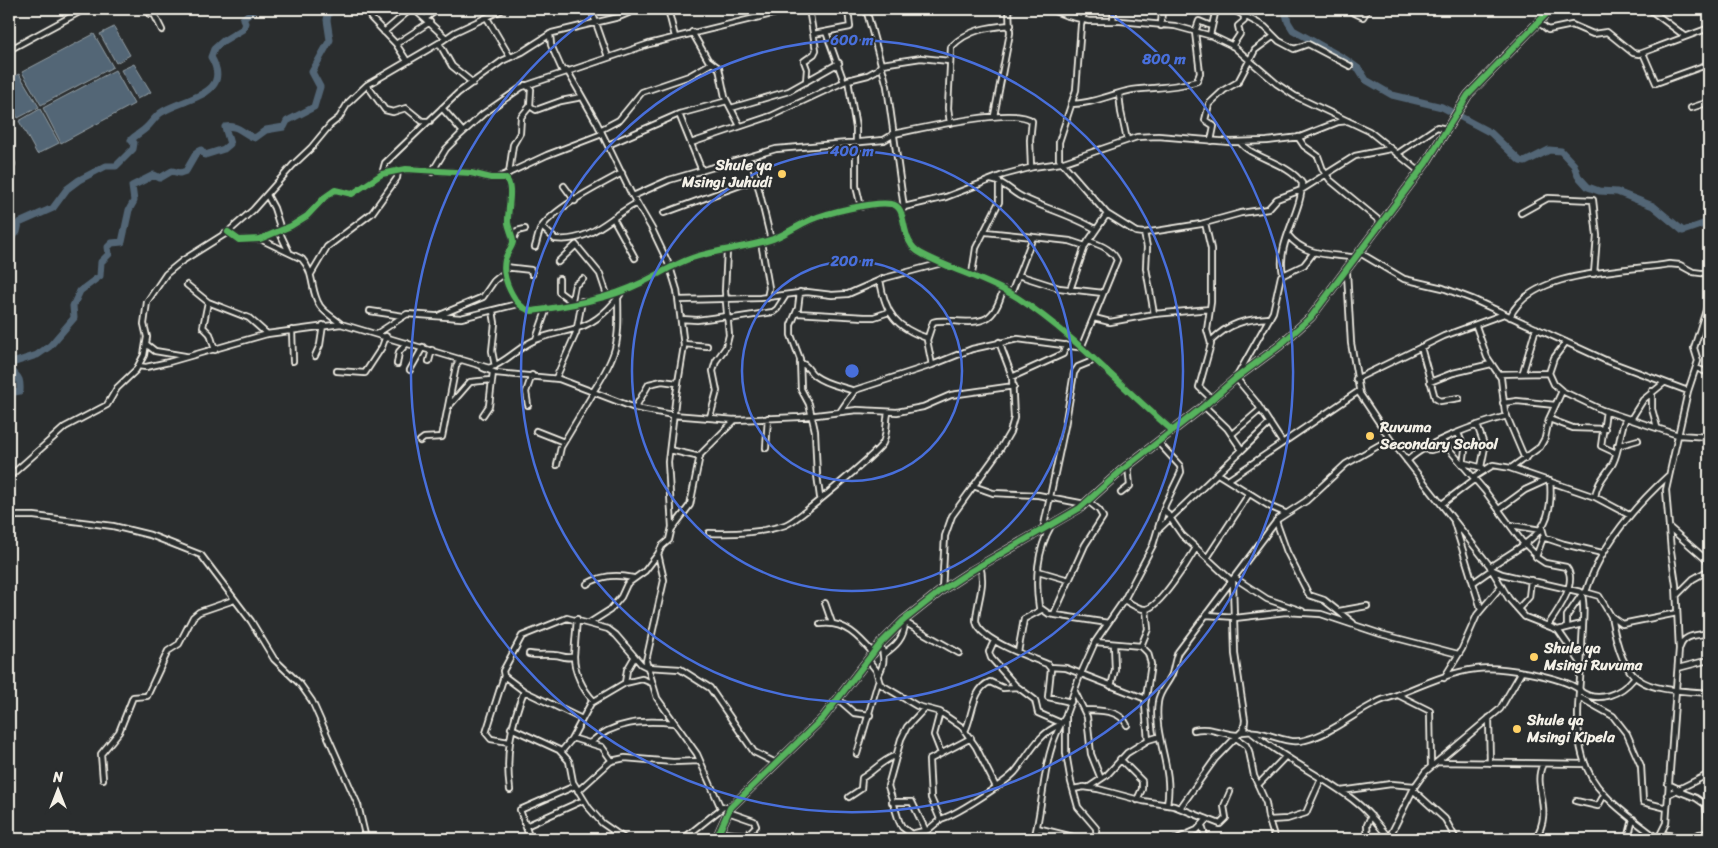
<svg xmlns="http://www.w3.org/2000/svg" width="1718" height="848" viewBox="0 0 1718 848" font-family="Sriracha,sans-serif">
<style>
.water{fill:#536676;stroke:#939ea4}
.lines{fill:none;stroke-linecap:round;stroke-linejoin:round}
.river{stroke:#536676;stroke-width:7}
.street-casing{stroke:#f4f1e8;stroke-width:8}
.secondary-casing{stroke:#f4f1e8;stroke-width:10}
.street{stroke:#2a2d2e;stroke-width:4.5}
.secondary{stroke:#2a2d2e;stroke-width:6}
.cycleway-casing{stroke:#2a2d2e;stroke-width:9}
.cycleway{stroke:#56b35d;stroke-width:6}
.ring{fill:none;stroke:#486fdb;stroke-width:2.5}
.poi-dot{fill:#ffd166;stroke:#2a2d2e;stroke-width:2}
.labels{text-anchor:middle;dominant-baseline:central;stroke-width:4;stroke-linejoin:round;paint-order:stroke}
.poi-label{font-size:15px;font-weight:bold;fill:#f4f1e8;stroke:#2a2d2e;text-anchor:start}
.centre{fill:#486fdb;stroke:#2a2d2e;stroke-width:2.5}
.ring-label{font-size:15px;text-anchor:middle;font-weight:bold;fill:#486fdb;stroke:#2a2d2e;stroke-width:4;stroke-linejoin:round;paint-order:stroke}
</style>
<rect width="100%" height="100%" fill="#2a2d2e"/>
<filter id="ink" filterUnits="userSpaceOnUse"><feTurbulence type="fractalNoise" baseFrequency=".02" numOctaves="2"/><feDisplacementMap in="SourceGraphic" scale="10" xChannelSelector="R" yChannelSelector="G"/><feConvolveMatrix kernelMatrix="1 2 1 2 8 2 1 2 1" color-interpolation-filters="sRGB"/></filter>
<g filter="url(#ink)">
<path class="water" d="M114,27L130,55L116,63L100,34Z
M94,34L113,67L41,105L22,72Z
M134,64L151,92L137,99L121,70Z
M115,70L134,104L61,143L43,108Z
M19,74L39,107L18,118L9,103V79Z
M40,109L59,143L37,154L19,121Z"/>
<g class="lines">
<path class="river" d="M1285,9L1288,22L1293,30L1345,59L1359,69L1366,80L1392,95L1442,107L1491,133L1520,161L1525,162L1549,150L1561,151L1574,165L1578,176L1588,187L1599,191L1617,192L1653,206L1683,231L1709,222
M9,240L17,232L19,223L53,208L67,189L79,180L106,166H116L133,149L134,143L131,140C135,135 141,133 146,128C152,123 155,116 162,112C184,98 234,95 211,57L214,49L223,41L243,29L245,23L243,19L255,9
M9,364L37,355L50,346L74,318L73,306L80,291L100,276L101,262L109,254L108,247L112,243L122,242L129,210L134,201L132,186L154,175L160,178L172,171L180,173L186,171L197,152L201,150L205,155L224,149L230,144L225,127C238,124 243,134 255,138L266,130L284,127L287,121L314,107L320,87L312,72L330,40L327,20L329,9
M9,367C16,378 21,374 20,391L9,393"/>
<defs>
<path id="street" d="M414,9L446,38
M591,9L608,57
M668,9L675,37
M764,9L770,14
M866,9L887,86L904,208
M1049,9L1065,15L1089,21H1120L1175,26L1212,36L1233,46L1277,84L1295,96L1369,131L1420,172
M1085,9L1081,25L1076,90L1059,142V159L1107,214L1136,232L1144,233L1201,224L1241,213L1268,209L1277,199L1301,190L1355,156L1390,149
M1232,9L1265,27L1279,41L1294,49L1308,44L1350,66
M1346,9L1363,17L1368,9
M1649,9L1685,36
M1708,9L1709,10
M150,14H154L162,30
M371,18L396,44L407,61
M426,18L438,9
M487,18L510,57
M1113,21L1114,9
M1538,22L1548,30L1572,25L1593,34L1607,32L1633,53L1639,54L1709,28
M1161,26L1162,9
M384,32L411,9
M692,32L708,60L719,68L725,97L740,126
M826,32L844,82
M550,34L551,45L563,72
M814,34L850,27L848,9
M1210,35L1216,9
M439,43L452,66L473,83
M396,44L430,22
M1232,46L1240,34L1238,26L1244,21V16
M9,50L85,9
M1643,53L1656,83L1709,64
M567,70L597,123L631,193L652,229L670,267L677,290L684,346L676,395L668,462L672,527L669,540L662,546L658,554L664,580L646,661L657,698L697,754L720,806L730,808
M848,80L856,128V186L861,207
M806,82L807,69L804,61L814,54L816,50L809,9
M367,85L385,110L393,112L406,108L422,121H430
M1119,94L1121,112L1127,140
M1071,104C1093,104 1111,94 1132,90C1154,87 1176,88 1197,81L1200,73L1195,32L1199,21L1211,26
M530,106L536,110L561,101L582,97
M442,108L463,132
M731,108L789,91L839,63
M1691,108L1709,102
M679,114L702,171
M994,116L1010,33L1009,9
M950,123L948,108L951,47C968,29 989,27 1011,25
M600,130L619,120L642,92L689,76L712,63
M1298,137L1304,146L1318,156L1323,170L1330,180L1382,223
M1211,141L1214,126L1205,120L1209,104L1224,90L1238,82L1255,50L1274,36
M1240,142C1251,158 1287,162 1302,183C1302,213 1276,243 1283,274
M691,143L771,116L848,80L868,75L877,70L882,64L921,58L949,61
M608,145L679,114L727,101
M1397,154L1437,127L1447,129
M738,160L776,149L884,140L894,134C918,129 1016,106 1032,121L1030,140L1031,167
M9,164H12
M432,172L446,149L460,135L483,114L522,87L649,44L792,9
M509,173L513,145L520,133L521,117L530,106L531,89L525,85
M382,174L385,163L458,93L502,61L522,52L552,33L619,17L638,9
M500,177L547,155L602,134
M991,180C1005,182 1011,192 1022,197C1046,209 1072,215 1095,229
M564,186L575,201
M267,195L274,208L281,230
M633,196L669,180L738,160H746L752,163L754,169L771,240
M904,207L946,197L1003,175L1033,167L1061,163L1137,137L1158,136L1230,142L1267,141L1300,137L1338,122L1348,121
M664,213L757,179
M1521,213L1548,198L1593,200L1597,236L1594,274
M613,218L635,258
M1205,223L1211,249V302L1207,330L1211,344L1199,387L1212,399
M542,227L555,239C591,243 609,217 637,203
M279,231L289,252
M228,232L239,240L260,239L291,226L307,216L325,197L335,190L352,194L382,174L406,169L471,173L491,178H505C515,185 507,211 508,223C509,229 513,236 513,242C512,248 506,254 505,260C501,277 514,308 532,311C568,306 609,299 641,283C658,275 674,264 692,258C718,249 747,248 773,239C786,234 797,226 810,220C826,213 874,201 891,204C910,206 897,242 922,254C954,271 987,279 1018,298C1075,335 1121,387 1172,430
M986,232L1070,241L1085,246
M1144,233L1147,247L1146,268L1154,314
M1288,235C1305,257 1332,254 1357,258
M260,239L302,259C315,273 310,291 320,306C325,313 334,318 341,324
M513,240L517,231L525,229
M761,242L769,288L767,298
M576,245L600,274L607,295
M535,247C537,241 538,234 541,228C554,208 600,185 622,173
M1360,253L1404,279L1443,288L1472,299L1605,360L1688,391
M558,262L576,245
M505,267L531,270L532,274
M1347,272L1351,343L1360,394L1390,439L1493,570L1502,574L1581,592C1586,604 1582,632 1582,646C1581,696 1565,755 1605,795C1620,812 1640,824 1658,839
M311,274L327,247L372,213L397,178L398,171
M972,274L976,248L999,202V181
M1018,275L1059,288L1103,293
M559,279V292L574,303
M880,280C885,313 896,328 927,338
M187,285L208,302L249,318L267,334
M1070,290L1085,246L1107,214
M800,292L798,308L791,325V335L800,359L801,389L809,404L815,431L817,475L820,497
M1011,294L1033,237
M572,300L575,285L583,279
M679,300L760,298L807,292L832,295L848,294L885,278L942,263
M208,302L203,327L210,334L215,350
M370,311L403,316
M493,311L495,323L492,351L495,366
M797,313L864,317H874L889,312
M440,315L483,297L494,281L505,272
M1510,317C1531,269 1624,272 1669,264L1680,265L1693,272L1709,274
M1094,318L1110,322L1154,314L1210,309
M681,319L697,320L727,316
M728,319L773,312L777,309L786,295
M1476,326L1487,357L1501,378L1505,412L1525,459
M292,330L293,361
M378,333L407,314L461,318L518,304
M536,339L547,308
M1211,341C1229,323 1246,319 1270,318
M1566,342L1554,358L1549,373L1554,384L1562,391L1602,410L1678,435L1709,437
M146,344L155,351L185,356
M684,344L707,346
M1421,347L1435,398L1440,401L1459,398
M1081,348L1117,260C1112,249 1099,244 1088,241
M315,356L320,345L323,325
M429,361L432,350
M800,363C809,365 808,372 815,376C827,385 841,386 854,391
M397,364L399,352L407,343
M932,365L927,340L933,322C939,320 946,321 953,321C984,324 995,321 1003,289
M138,366L146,367L169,362L267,334L341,324L489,368C506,363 518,347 535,340C564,328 583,334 608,309C613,304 619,298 622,291
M483,368L496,373L559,379L635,408L673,415L735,420L800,417L857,410L897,412L923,407L951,395L1014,386
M1696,368L1709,373
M410,370L423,347
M337,371L365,373L382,347L386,336
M1523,372L1536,328
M1498,374L1549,373
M1012,377L1063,354L1066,345
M556,378L576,333L582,301
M1356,379L1444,336L1504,314
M1430,382L1453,373L1491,364
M1652,391V409L1657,427
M593,392C618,353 619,344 618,298
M1503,403L1517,401L1555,405
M528,405L526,392L532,375
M449,406L470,382L491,380
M635,408L649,384L662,381L677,383
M1606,411L1601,446L1616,453
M840,412L855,390L932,365L972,349L1018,339L1078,347
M483,415L489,406L493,372
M710,417L717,391L713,371L716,361L726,347L729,335L725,291L727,251
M1549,419L1573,428L1605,429
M1631,419L1643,400L1664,383
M1477,425L1485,447L1481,467
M536,431L564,442
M1458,433L1465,450L1463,465
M1232,434L1261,409
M1705,436L1709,452
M420,441L424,438L442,437L456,366L460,359
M1442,441L1485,491L1523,543
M1282,442L1256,402L1236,378L1273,312L1281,276L1304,265L1314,252
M1617,446L1638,440
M766,448L768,418
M1423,449L1431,450L1445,446
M670,450L700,457
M1242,450L1270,423
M1407,461C1428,441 1478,424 1507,416
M1464,463L1483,468
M557,465L561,447L594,392
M1510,468L1595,497L1629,515
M1218,474L1271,507L1285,513
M9,477L65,427L107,405L117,388L136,370L144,355L147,337L144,324L147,302L166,274L182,261L228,232L253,210L293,165L311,148L330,125L339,118L348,103L367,85L439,43L455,32L504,9
M1474,477L1493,465L1511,468L1540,447L1545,438L1549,419L1562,391
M1228,480L1359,391
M1550,481C1555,534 1529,540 1490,567L1509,599L1525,617L1558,630L1581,663
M973,486L993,493L1038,495L1085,504
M1121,493L1130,486L1128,465
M1595,497C1597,482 1606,475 1613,463C1620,449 1619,432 1626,418
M1442,504L1475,479
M1164,509L1182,535L1233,582L1235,654L1245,720L1244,729L1215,759L1180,808
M1499,509L1525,490L1547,480
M9,516H34L113,526L150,535L201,555L251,621L274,659L300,684L312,701L358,805L366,839
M1276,521L1287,552L1309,595L1324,600L1353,623
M1454,522L1481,609
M1511,525L1541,530
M1051,526C1037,550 1035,581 1039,607L1049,614L1108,623
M1160,528L1242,450L1227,428L1204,406
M1542,528L1544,535L1536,557L1545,563L1566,567C1579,582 1557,612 1548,625
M1670,528L1709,562
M672,529L690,505L700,455L735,420
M1043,530L1065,426L1074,373L1078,367L1095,360
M709,533C734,534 761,533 785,525C797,521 876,454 883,443C887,434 886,422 888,413
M1543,537L1564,544L1602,553
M1524,543L1535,554
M1207,558L1249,494
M980,566C986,585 977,601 976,620C976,639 1032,658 1047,664L1051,669L1048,697L1071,702
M1038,571L1069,580
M1235,578L1267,599L1302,611
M1474,582L1491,570
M587,584C602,575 616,574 633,578
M942,590L945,536L952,516L999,451L1010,432L1014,418L1012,376L999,342
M1585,592L1599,596L1611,616L1622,624L1677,613
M1586,592C1600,546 1633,508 1668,476
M1677,595L1693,579L1709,570
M1124,600C1130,603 1139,610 1146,609C1159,608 1189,560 1196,548
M825,603L832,623
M1146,609L1148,629L1141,646L1148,653L1151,664L1145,705L1148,740
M1518,609L1529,597L1531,580
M1339,611L1367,606
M1054,614L1085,545L1103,517L1099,510L1088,501
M1207,615L1235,617
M1611,616C1625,689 1640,688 1709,693
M1235,618L1286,612L1321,614L1381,634L1458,654
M591,622L610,610L621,597L627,584L645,571L658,554
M906,623L959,653
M820,624C844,620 859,637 874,654
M1567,627V616L1582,594
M1558,630L1582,624
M994,641L989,652L991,658L1015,685L1035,700L1038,713L1061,723
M1095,642L1141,646
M1680,647C1684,634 1697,636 1709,633
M1018,652L1024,619L1041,610
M529,654C538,656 546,654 554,655C562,655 567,660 574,656L577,619
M884,654C896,646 904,638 905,623
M574,656C574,672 583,690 594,701
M869,661L876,670L880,684L917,706L940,712L962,727L976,747L996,787
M1050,667L1066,668L1146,699
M1678,668L1709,660
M878,675C885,665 885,655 880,644
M504,676L486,733L491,739L509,742
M1444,678L1462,649L1477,615L1501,586
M625,683L642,679L652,683
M1111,686L1115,670L1114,644
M1580,691C1598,704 1621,694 1634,678
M1075,692L1087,717L1091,754L1101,779
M1398,695L1430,711L1431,766
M1579,697L1613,716L1627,734L1641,766L1643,802L1667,808
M838,699L854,713L870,715
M924,709L907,727L901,739L888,786L899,821L902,827L911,834L928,830L941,819
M1084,710C1099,711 1120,709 1127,725
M940,712L934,735L941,753
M1489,718L1490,763
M582,719L524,691L504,676L503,671L522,636L567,618L608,629L616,635L641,664L647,667L680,669L710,688L754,752L776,763
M511,728L559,750L569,761L573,782L589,808L602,823L625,839
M1194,730C1210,726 1223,735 1238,735
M965,731C973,716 972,689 990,682L1003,688L1017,687
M1250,731C1282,758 1319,774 1352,799C1367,810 1378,824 1389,838
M1242,732C1264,728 1284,746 1305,740C1331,734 1353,714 1376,703C1382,699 1390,698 1397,695C1422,685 1450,672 1476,669C1500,666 1561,676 1580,690
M572,738L602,747L612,761
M971,738L929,760L931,798L940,819C953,817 1005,783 1015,772C1029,755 1038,733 1060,725
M1236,738L1246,745L1249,751L1254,776L1266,803L1268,817L1275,839
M590,743C614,721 643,720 674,723
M561,752L571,740L591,703L625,683L627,670L634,658
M857,754L878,682
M1120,759L1142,781V789L1137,800
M1437,762L1585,764
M103,779L101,754L119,732L133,697L147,696L168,651L179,644L193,617L199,612L234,600
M1668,784L1681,790
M1258,785L1285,757
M1089,787L1107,775L1127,753L1148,740L1158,737
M1073,789L1084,787L1098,789L1143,801L1174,806L1220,824L1226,818L1224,806L1230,792
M510,790C505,754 511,724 524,691
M1413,790L1445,819L1456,839
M578,791L611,761L625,758L673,762L700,761
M1341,791L1391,784L1415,786
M1678,791L1696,798L1709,807
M1667,795L1709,774
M849,797L861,789L862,778C874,771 882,760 895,756
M1576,801L1598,806L1604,795
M892,802H912L926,831
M1167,804C1174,769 1153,737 1158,702C1159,691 1168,684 1172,674C1174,667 1175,659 1178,652L1278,519L1306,501L1346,464L1390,439
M1705,804L1709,795
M1706,805L1708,822
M728,812L754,821L756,826L749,833L752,839
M1269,820L1287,819L1306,813L1321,779
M526,826L584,800
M1202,826L1206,839
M1037,828L1081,839
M719,833L749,835
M1662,834L1674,836H1696
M1389,838L1415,786L1425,772L1500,709L1521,673
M530,839L520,810L575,786
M608,839L615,832
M683,839L722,808
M1034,839C1045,799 1042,751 1066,716
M1097,839L1096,828L1078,807L1071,782L1066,753V714L1079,678L1095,642L1124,600L1153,545L1165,505L1181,472L1180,466L1158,442
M1176,839L1197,830L1207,819
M1368,839L1367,825L1371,816
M1535,839C1555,809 1531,787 1543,764
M1628,839L1633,819
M1658,839L1666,823L1679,649L1676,585L1671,551L1666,490L1688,391L1698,361L1694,348L1709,301
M1692,839L1699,834L1709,833V821"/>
<path id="secondary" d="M716,839L730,808L823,718L880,644L903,621L942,590L971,571L1080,508L1122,470L1204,406L1236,378L1279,346L1311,317L1426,163L1468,95L1551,9"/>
</defs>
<use href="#street" class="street-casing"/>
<use href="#secondary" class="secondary-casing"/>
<use href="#street" class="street"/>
<use href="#secondary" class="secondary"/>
<defs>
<path id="cycleway" d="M228,232L239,240L260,239L291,226L307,216L325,197L335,190L352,194L382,174L406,169L471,173L491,178H505C515,185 507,211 508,223C509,229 513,236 513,242C512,248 506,254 505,260C501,277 514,308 532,311C568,306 609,299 641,283C658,275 674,264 692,258C718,249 747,248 773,239C786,234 797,226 810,220C826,213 874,201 891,204C910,206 897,242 922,254C954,271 987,279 1018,298C1075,335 1121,387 1172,430
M716,839L730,808L823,718L880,644L903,621L942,590L971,571L1080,508L1122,470L1204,406L1236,378L1279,346L1311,317L1426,163L1468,95L1551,9"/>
</defs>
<use href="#cycleway" class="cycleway-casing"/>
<use href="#cycleway" class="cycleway"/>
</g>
</g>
<g class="ring">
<circle cx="852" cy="371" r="110"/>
<circle cx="852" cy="371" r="220"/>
<circle cx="852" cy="371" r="331"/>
<path d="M1105 10A441 441 0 1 1 599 10"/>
</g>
<g class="poi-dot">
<circle cx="782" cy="174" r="5"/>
<circle cx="1370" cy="436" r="5"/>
<circle cx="1534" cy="657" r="5"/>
<circle cx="1517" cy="729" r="5"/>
</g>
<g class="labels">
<g class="poi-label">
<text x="772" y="165" text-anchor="end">Shule ya<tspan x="772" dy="17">Msingi Juhudi</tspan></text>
<text x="1380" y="427">Ruvuma<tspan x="1380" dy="17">Secondary School</tspan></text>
<text x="1544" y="648">Shule ya<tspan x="1544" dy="17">Msingi Ruvuma</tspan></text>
<text x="1527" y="720">Shule ya<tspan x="1527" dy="17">Msingi Kipela</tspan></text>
</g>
</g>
<circle cx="852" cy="371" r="8" class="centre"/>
<g class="ring-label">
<text x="852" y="45">600 m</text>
<text x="1164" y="64">800 m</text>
<text x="852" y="156">400 m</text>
<text x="852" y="266">200 m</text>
</g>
<rect width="1718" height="848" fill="none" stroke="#2a2d2e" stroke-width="30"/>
<rect x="15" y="15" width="1688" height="818" fill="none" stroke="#f4f1e8" stroke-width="2" filter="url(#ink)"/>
<g transform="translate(58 790)" stroke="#2a2d2e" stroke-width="4" paint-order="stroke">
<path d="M0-4L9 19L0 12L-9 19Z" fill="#f4f1e8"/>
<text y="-8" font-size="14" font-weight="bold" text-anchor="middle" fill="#f4f1e8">N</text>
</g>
</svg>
